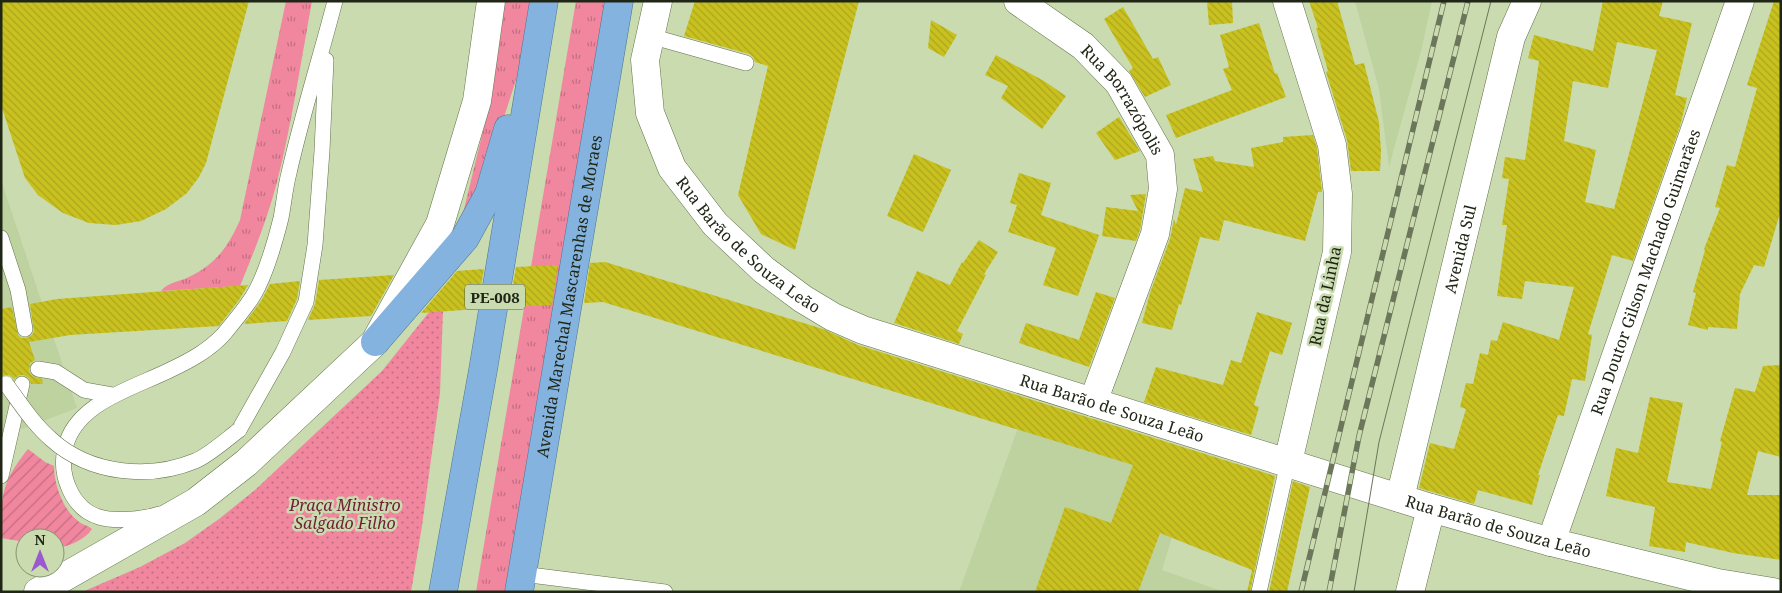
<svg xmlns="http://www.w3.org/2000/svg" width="1782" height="593" viewBox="0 0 1782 593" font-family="'Noto Serif',serif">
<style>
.built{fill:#bdd29f}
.grass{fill:url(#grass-tufts)}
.park{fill:url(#park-dots)}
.garden{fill:url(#garden-furrows)}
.building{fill:url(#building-back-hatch);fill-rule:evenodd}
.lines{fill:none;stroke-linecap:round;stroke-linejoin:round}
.service-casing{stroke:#62724a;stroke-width:16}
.minor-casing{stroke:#62724a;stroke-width:29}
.tertiary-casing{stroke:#62724a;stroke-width:29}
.secondary-casing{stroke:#62724a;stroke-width:29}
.trunk-casing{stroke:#4c7592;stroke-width:29}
.service{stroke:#fff;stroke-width:15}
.minor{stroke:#fff;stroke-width:28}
.tertiary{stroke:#fff;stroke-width:28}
.secondary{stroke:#fff;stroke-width:28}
.trunk{stroke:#83b3de;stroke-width:28}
.tram{stroke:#6b765a;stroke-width:1}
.rail-casing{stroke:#6b765a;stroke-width:5.5}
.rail{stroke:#c9dbaf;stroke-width:4;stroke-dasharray:11;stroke-linecap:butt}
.service-bridge-casing{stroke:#62724a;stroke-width:16;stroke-linecap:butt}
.service-bridge{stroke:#fff;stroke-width:15}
.labels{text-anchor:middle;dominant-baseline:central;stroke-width:5;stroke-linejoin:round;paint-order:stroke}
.shield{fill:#c9dbaf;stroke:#535c44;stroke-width:1}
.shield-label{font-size:15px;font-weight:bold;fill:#202616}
.street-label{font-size:16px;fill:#202616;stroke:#c9dbaf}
.park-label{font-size:16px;font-style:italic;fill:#701e37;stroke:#c9dbaf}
</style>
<defs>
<pattern id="grass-tufts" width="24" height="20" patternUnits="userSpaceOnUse" patternTransform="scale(1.25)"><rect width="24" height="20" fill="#f1869f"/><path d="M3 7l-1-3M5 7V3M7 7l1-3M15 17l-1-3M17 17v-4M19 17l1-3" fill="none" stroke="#c36d81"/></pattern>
<pattern id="park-dots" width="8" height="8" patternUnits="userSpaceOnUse" patternTransform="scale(1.25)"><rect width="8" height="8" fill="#f1869f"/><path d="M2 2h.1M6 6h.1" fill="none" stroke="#c36d81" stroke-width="1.8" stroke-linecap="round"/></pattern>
<pattern id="garden-furrows" width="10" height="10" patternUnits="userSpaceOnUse" patternTransform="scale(1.25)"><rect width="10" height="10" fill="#f1869f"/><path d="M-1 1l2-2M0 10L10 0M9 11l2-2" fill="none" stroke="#c36d81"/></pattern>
<pattern id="building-back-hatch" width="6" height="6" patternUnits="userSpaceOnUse" patternTransform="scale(1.25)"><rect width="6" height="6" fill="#c9c11f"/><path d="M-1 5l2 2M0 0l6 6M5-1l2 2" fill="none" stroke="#aca61b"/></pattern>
</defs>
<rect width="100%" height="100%" fill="#c9dbaf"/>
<path class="built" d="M1355,1H1432L1421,51L1389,167L1379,89Z
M1,180L77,408L1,437Z
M1022,417L1192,471L1162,570L1224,592H959Z"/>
<path class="grass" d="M286,1H312C301,61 292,122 277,182C268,217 254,252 240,286L161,291C168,282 179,282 189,277C216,264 228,247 240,220Z
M504,1H539L536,18L496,142L455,246L485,123Z
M576,1H607L508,592H476Z"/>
<path class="park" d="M434,306L443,310L440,393L422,526L411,592H82L140,567L185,543L219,519L255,490L382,371Z"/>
<path class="garden" d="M28,449L45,462L54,466C54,484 63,510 78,521C82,525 88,525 92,529C85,540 68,547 55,548V538H25V542L1,538C1,495 1,483 28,449Z"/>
<path class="building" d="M1,1H249L206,163L199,177L187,193L166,209L141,221L116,225L89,223L63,213L38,195L25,178L1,105Z
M695,1H859L795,250L761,234L738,195L768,66L755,62L753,57L749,54L684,36Z
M1207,1H1232L1233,23L1209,25Z
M1309,1H1337L1355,65L1364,63L1379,122L1381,151L1380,171H1351L1347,140L1326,72L1328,71L1316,28H1318Z
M1603,1H1663L1659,16L1692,23L1675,95L1687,98L1680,126L1633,261L1612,255L1588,334L1592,335L1585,381L1572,379L1564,416L1558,415L1538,475H1540L1532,505L1478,490L1474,504L1419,488L1430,443L1454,449L1466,409L1460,407L1466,383L1473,384L1480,353L1488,355L1491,340L1497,341L1503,322L1559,340L1574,287L1525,281L1522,299L1497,296L1507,225H1502L1509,179L1502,178L1505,157L1525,160L1539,61L1528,58L1534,35L1593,51ZM1617,42L1657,50L1614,209L1585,202L1596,150L1564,141L1573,81L1608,88Z
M1774,1H1781V210L1764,267L1754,265L1740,294L1737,329L1708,327V330L1688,325L1696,293L1693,292L1705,250L1704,249L1720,208L1715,207L1727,165L1735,167L1757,88L1747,85Z
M1123,7L1153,59L1158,57L1171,85L1145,97L1129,71L1133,68L1104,19Z
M931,20L957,35L944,57L928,48Z
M1259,23L1275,74L1277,73L1286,97L1176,138L1166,115L1232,90L1223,69L1229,67L1220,35Z
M996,55L1044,81L1066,96L1042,129L1001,98L1008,86L985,75Z
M1119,117L1140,151L1115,160L1096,133Z
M1313,135L1317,148L1322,192H1318L1305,241L1224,220L1219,241L1200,237L1181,305L1179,304L1172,330L1142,323L1150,293L1170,239L1174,219L1176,225L1185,188L1203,192L1193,159L1213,156L1215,161L1254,167L1251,148L1283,142V137Z
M914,154L951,170L923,232L887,216Z
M1019,173L1051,183L1041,215L1099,235L1078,296L1043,285L1056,248L1008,232L1017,205L1010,203Z
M1146,194L1140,230L1136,241L1102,236L1106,207L1138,211L1130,195Z
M979,240L998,252L984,274L986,275L957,331L963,334L959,344L894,323L917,271L950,285L962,262L963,263Z
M605,262L823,329L858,345L1275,476L1250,592H1247L1252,570L1160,533L1138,592H1035L1065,507L1111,523L1133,465L603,302L584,303L590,263Z
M558,265L552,305L509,307L516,267Z
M484,269L477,309L421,313L457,271Z
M394,275L371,316L308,320L315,304L319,280Z
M300,281L297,299L287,321L244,324L261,301L270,284Z
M248,285L239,300L219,326L70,335L29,342L35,360L30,363L29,372L32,376L42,379L43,384H31L29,378L24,375H19L14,379L9,375L1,376V309L12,307L18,335L21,338H26L31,336L34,332L30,304L57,299Z
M1096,292L1115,298L1089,367L1019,343L1026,323L1079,340Z
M1257,312L1292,323L1282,355L1270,351L1254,405L1259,407L1251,435L1144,402L1156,367L1223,385L1231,360L1241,363Z
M1781,365V457L1758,451L1747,495H1781V560L1733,553L1686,542L1685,552L1649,546L1655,507L1606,496L1616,448L1638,453L1650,397L1683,403L1667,482L1711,489L1722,442L1720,441L1735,388L1755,392L1763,366Z
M1293,481L1310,487L1287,592H1269Z"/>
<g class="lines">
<defs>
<path id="service" d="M650,36L746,63
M1,238L18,290L25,329
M38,369L56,372L84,390L112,395
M239,430L283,352L306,302L315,245L322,151L326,60
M1,476L22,384
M159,514C144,519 115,522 99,517C72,509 59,475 65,449C74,403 134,388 170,370C189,361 208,351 223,335C233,323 245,309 253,296C266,275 275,242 281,218C284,203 285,188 289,173C302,115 320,59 335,1
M522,574L665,592
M1259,592L1288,462"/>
<g id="minor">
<path id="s1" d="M1018,1L1083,46L1119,83L1160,155L1163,189L1155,234L1093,402"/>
<path d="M1287,1L1332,145L1338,194L1337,252L1288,462"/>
<path id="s2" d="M1400,498L1511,37L1527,1"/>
<path id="s3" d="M1551,542L1740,1"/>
</g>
<path id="tertiary" d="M38,592L196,502L246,463L375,342L440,224L477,101L491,1
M1410,592L1431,508"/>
<g id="secondary">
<path id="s4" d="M658,1L645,60L650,113L672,168L715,224L764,270L803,299L833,317L863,330L1431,508L1551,542L1718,583L1773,592"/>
</g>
<g id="trunk">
<path d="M375,342L465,238L489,194L508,129"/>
<path d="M443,592L483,370L544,1"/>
<path id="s5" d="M519,592L619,1"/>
</g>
</defs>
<use href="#service" class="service-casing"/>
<use href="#minor" class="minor-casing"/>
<use href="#tertiary" class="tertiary-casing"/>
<use href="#secondary" class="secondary-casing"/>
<use href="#trunk" class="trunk-casing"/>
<use href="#service" class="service"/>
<use href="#minor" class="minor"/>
<use href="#tertiary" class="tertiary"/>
<use href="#secondary" class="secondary"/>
<use href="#trunk" class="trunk"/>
<path class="tram" d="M1354,592L1379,442L1491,1"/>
<defs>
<path id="rail" d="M1301,592L1444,1
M1329,592L1359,436L1468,1"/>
</defs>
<use href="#rail" class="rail-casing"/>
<use href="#rail" class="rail"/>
<defs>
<path id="service-bridge" d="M6,384C20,403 34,425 52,440C90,474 149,480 195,461C208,456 227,439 239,430"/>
</defs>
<use href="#service-bridge" class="service-bridge-casing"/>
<use href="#service-bridge" class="service-bridge"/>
</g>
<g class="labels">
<rect class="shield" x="465" y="284.5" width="60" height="25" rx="4"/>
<g class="shield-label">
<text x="495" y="297">PE-008</text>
</g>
<g class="street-label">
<text stroke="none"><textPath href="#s1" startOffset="146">Rua Borrazópolis</textPath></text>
<text stroke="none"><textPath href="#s4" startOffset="282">Rua Barão de Souza Leão</textPath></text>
<text stroke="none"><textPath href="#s2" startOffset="256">Avenida Sul</textPath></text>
<text stroke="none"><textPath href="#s3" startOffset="286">Rua Doutor Gilson Machado Guimarães</textPath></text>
<text transform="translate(1325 296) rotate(-78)">Rua da Linha</text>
<text stroke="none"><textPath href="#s5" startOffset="300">Avenida Marechal Mascarenhas de Moraes</textPath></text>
<text stroke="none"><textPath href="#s4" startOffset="688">Rua Barão de Souza Leão</textPath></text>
<text stroke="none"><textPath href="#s4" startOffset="1092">Rua Barão de Souza Leão</textPath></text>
</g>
<g class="park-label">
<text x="345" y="505">Praça Ministro<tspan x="345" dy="18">Salgado Filho</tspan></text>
</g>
</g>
<rect width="1782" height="593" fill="none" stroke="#202616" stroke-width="5"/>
<g transform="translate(40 553)"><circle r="24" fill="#c9dbaf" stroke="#859372"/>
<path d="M0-4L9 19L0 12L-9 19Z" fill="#995ad0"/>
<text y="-8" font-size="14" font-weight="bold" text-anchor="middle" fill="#202616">N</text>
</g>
</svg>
